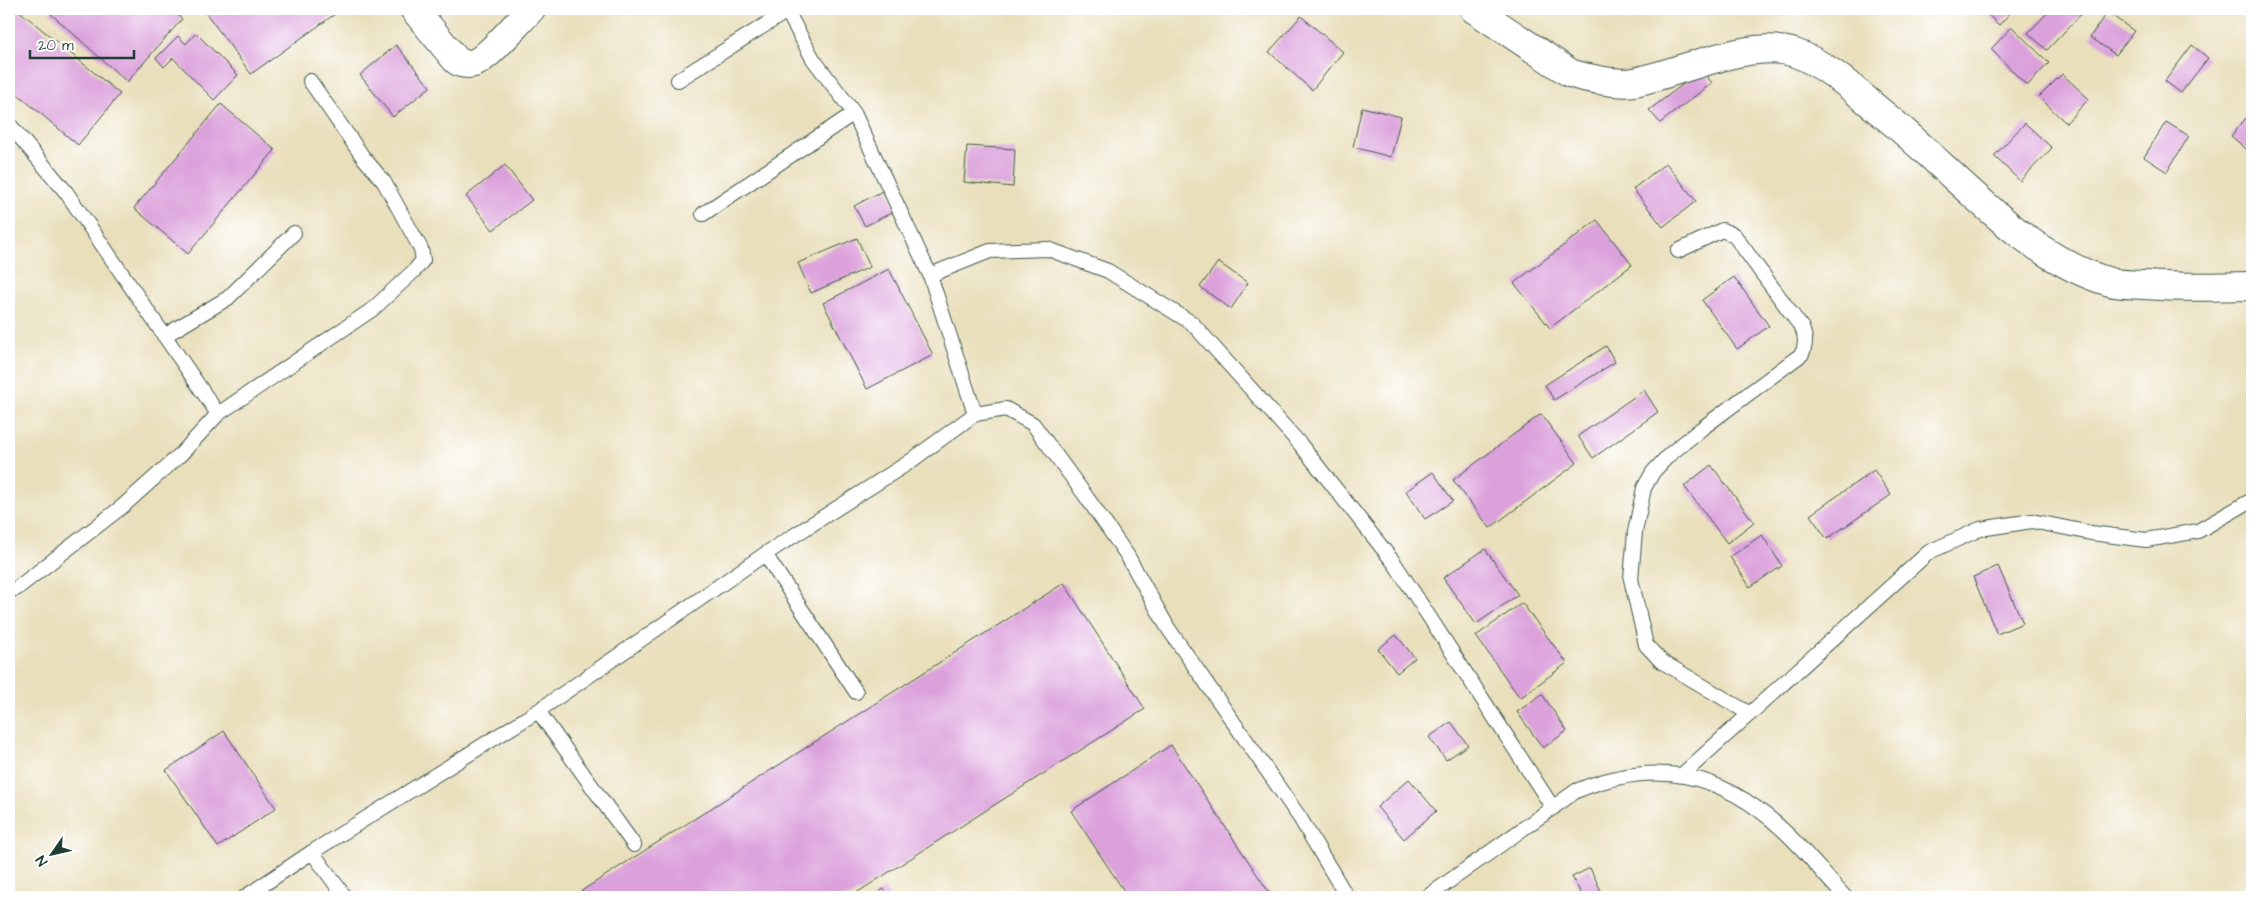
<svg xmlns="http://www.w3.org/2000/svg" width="2261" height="906" viewBox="0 0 2261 906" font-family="'Architects Daughter',sans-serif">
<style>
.building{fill:#dba1db}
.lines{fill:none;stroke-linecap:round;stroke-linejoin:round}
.lane-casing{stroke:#3d5548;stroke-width:16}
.street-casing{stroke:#3d5548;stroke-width:30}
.lane{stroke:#fff;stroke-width:14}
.street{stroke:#fff;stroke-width:28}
</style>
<rect width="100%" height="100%" fill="#fff"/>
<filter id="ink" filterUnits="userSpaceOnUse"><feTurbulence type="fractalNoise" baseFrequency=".02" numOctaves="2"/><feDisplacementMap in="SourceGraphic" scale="10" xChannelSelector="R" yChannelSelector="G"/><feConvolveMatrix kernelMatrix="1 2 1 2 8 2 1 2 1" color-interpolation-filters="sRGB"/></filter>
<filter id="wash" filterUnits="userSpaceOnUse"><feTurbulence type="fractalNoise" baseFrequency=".0096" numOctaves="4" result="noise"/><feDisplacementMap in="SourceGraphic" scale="20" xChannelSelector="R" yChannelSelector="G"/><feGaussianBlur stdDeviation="1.12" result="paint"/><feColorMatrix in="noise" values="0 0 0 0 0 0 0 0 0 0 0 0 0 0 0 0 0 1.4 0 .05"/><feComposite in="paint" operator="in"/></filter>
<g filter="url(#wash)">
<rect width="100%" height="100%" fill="#e9dfbb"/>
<g id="blocks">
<path class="building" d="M17,9L120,94L78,145L9,87V10Z
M53,9H171L182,19L127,82L50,13Z
M203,9H342L251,74Z
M1982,9H2014L1999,25Z
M2051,9H2086L2047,50L2028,33Z
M2107,12L2134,31L2116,55L2090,37Z
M1301,16L1343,52L1312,90L1269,52Z
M2012,27L2049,63L2027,86L1991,49Z
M196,33L238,75L214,100L173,58L164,67L156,58L178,36L186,44Z
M396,45L430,87L393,117L360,75Z
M2192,45L2208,58L2181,93L2165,81Z
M1702,70L1712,83L1660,123L1649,110Z
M2062,74L2089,99L2066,123L2039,97Z
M221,104L275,150L188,254L134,208Z
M1362,107L1401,117L1391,157L1353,147Z
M2251,112L2252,114V154L2231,136Z
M2166,122L2189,136L2167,172L2144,157Z
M2025,123L2052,148L2020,181L1994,156Z
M967,146L1015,149L1013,187L964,182Z
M1666,163L1696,201L1663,227L1633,189Z
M505,165L532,200L493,230L466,196Z
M886,189L897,210L865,226L854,206Z
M1597,220L1632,265L1550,328L1514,283Z
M857,238L870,267L811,293L798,263Z
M1218,262L1248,283L1231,309L1200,287Z
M889,269L933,355L867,389L823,303Z
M1734,277L1769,326L1737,349L1702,300Z
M1606,346L1615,362L1554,400L1545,385Z
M1644,390L1658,412L1593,458L1578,436Z
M1541,414L1577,463L1490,528L1453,480Z
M1711,465L1754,522L1727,543L1684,486Z
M1874,470L1891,495L1827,539L1810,515Z
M1433,472L1453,501L1425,519L1406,491Z
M1762,535L1782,566L1750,587L1730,557Z
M1485,549L1518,595L1476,624L1443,578Z
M1998,566L2023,623L1997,634L1973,577Z
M1064,583L1145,709L850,897H572Z
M1522,603L1567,663L1520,698L1476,636Z
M1396,635L1415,658L1397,673L1378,649Z
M1542,694L1567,731L1543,748L1517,712Z
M1451,722L1468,745L1446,760L1429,737Z
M224,731L276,808L218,847L166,770Z
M1171,745L1272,897H1128L1071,811Z
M1409,779L1436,811L1404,839L1377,807Z
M1590,868L1604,897H1583L1572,877Z
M884,889L890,897H871Z"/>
</g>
</g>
<g filter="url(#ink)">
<use href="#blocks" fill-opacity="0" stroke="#3d5548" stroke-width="1"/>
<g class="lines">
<defs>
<path id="lane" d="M789,9L787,11L813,59L854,113L930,275L975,414
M678,80L787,11
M9,124L66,192L218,414
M703,214L854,113
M1678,251L1722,230L1734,235L1802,328C1806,338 1806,344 1802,354L1701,429L1669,455L1653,472L1644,488L1635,532L1631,579L1646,645L1661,661L1750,714
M930,275L990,251L1048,249L1108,271L1192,323L1300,444L1395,564L1553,808
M164,336L228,298L294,233
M765,554L856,692
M9,589H16L123,506L181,454L218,414L373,309L415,270L423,260L421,249L384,182L363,157L310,81
M538,711L634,845
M1683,774L1929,552L1980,529L2032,521L2091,533L2146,540L2198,531L2252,500
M312,852L345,897
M245,897L312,852L538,711L765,554L908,463L975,414L1006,409L1033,424L1085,495L1127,555L1168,628L1300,818L1347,897
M1427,897L1576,791C1655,758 1721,772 1783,830C1805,850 1824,875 1845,897"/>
<path id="street" d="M414,9L456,60C461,64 468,65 474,63C488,58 519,21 531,9
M1474,9L1570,73C1584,78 1619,85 1634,82C1681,73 1749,38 1795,53C1831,66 1859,95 1889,119C1957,174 2023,257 2110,282C2121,285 2134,284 2145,285C2181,288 2216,287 2252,286"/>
</defs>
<use href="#lane" class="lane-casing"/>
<use href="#street" class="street-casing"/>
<use href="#lane" class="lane"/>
<use href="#street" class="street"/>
</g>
</g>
<rect width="2261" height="906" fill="none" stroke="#fff" stroke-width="30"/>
<g transform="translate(52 854) rotate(236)" stroke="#ffffff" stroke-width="4" paint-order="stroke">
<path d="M0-4L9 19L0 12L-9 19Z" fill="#1f3d34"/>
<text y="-8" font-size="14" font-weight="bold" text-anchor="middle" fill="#1f3d34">N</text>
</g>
<path d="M30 50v8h104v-8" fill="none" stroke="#1f3d34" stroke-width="2.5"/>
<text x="38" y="50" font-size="15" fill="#1f3d34" stroke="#ffffff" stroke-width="4" paint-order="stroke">20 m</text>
</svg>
